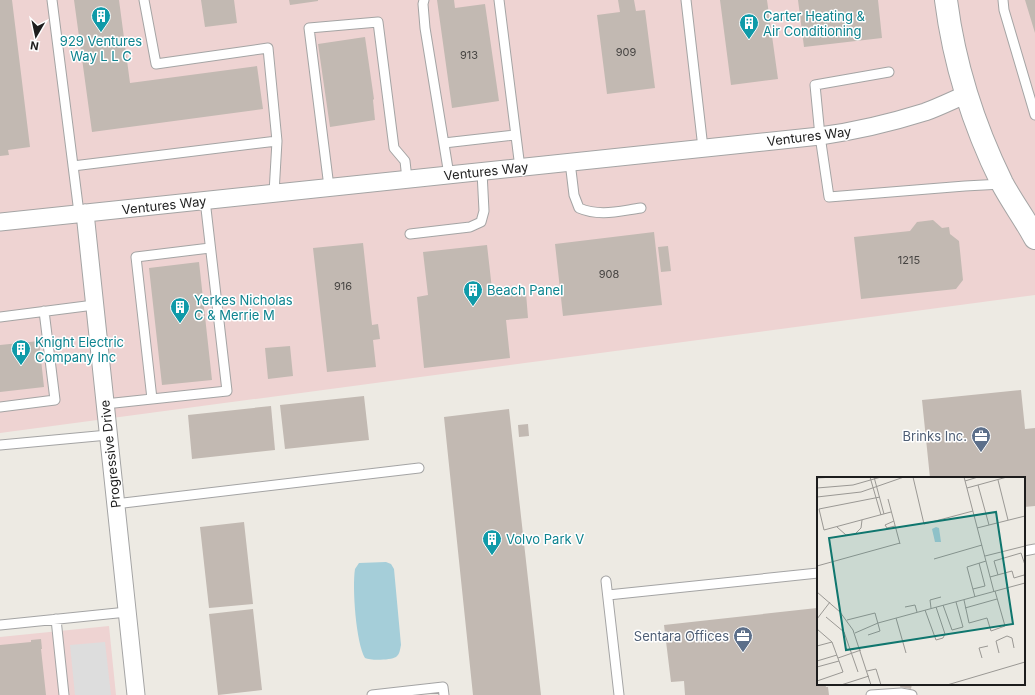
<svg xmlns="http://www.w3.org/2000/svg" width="1035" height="695" viewBox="0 0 1035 695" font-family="Inter,sans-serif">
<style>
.commercial{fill:#eed3d2}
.parking{fill:#ddd}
.water{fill:#a5ced9}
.building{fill:#c2b9b2}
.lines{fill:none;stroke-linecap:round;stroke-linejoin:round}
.service-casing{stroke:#a4a4a4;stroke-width:11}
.minor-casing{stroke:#a4a4a4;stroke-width:19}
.tertiary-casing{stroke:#a4a4a4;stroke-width:24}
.service{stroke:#fff;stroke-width:9}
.minor{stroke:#fff;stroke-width:17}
.tertiary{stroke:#fff;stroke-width:22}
.labels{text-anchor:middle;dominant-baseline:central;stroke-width:3;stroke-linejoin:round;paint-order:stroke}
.number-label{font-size:11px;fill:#464442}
.culture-label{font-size:13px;fill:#0d838f;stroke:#fff;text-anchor:start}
.street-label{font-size:13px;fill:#1d1d1d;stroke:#fff}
.service-label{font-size:13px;fill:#4e5e75;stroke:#fff;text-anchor:end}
.inset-road{fill:none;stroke:#9a9894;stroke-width:1}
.view{fill:#0f766e;fill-opacity:0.15;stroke:#0f766e;stroke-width:2}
.inset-edge{fill:none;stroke:#1d1d1d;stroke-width:2}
</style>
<rect width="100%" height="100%" fill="#edeae3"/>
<path class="commercial" d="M0,0H1035V295L0,433Z
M109,626L116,695H0V637Z"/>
<path class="parking" d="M105,642L111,695H75L70,645Z"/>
<path class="water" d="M386,562L391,564L394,569L401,645C400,649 400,654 396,657C391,660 371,661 365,658C356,643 352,587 355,569L359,563Z"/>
<path class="building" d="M0,0H12L30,147L8,150L9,155L0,156Z
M74,0H119L130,83L257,66L263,109L92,132Z
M201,0H234L237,23L205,27Z
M289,0H318V1L290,5Z
M437,0H454L455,8L485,4L499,101L452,108Z
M618,0H634L636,11L645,10L655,88L607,94L597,15L620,12Z
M720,0H767L778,79L731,85Z
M798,0H878L882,38L804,47Z
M1025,0H1035V33Z
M365,37L374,99L373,100L375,120L330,127L318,44Z
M933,220L942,228L949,227L950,234L959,241L963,280L956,289L861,299L854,237L910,231L917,222Z
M654,232L662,305L563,316L555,244Z
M363,243L372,325L378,324L380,339L373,340L376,367L327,372L313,248Z
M487,245L492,289L503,288V296L526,293L528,318L506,320L510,358L424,368L417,297L428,295L423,252Z
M668,246L671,271L661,272L658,247Z
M199,262L212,380L162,385L149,268Z
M39,341L44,387L0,392V345Z
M290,346L293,376L268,379L265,348Z
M1021,390L1025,429L1035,428V506L1024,507V478H930L922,400Z
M364,396L369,440L285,449L280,405Z
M271,406L275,450L192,459L188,415Z
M509,409L541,695H473L444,417Z
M528,424L529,436L519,437L518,425Z
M244,522L253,604L209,608L200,527Z
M817,608L818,684H825L826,687H828L829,695H685L684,681L671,682L664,625Z
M253,609L262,690L218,695L209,614Z
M41,639L42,649H41L46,695H0V645L31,642V640Z
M901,684H912L911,689L900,687Z"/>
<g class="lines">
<defs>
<path id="service" d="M52,0L79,213
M144,0L156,64L268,48L277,141L274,193
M424,0L423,4L425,28L449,175
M499,0L520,168
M686,0L703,148
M1003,0L1004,10L1035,115
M889,72L815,85L820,136L829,197L965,186L1002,184
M444,143L515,135
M570,162L574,195L579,208C600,217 619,211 641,208
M73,166L277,141
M329,187L309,28L378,22L394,148L405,161L407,179
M410,234L470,227L481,222L484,211L482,172
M0,317L94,305
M152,399L136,257L210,248
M105,404L227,391L205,200
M0,407L55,400L44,311
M0,445L108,435
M115,504L419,468
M1024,551L1035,549
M606,581L619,695
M608,595L818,573
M56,619L64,695
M0,625L127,612
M372,695L443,687L444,695
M871,695L901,693L912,695"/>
<path id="minor" d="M85,213L136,695
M0,222L820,136C856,131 890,123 925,112C939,107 953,100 967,94"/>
<path id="tertiary" d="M946,0C954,63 974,126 1002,183C1012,202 1025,219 1035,238"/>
</defs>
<use href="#service" class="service-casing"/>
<use href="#minor" class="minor-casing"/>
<use href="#tertiary" class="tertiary-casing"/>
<use href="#service" class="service"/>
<use href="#minor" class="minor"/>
<use href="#tertiary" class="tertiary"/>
</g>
<defs>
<symbol id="building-pin" viewBox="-11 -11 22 30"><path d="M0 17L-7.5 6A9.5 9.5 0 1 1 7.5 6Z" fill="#0f9aa8" stroke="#fff"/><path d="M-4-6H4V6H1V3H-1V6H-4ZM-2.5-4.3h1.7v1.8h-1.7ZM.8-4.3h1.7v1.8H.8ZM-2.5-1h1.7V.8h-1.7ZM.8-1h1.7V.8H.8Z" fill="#fff"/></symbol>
<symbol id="office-pin" viewBox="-11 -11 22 30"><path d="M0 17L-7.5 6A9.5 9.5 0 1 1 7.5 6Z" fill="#5c6f8a" stroke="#fff"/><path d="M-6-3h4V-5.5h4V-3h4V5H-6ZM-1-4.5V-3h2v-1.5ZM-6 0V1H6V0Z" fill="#fff"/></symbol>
</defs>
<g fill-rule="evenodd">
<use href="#building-pin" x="90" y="5" width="22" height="30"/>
<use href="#building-pin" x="738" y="12" width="22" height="30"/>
<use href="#building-pin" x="462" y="279" width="22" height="30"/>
<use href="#building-pin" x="169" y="296" width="22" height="30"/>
<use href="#building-pin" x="10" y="338" width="22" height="30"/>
<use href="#office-pin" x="970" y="425" width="22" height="30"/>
<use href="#building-pin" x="481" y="528" width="22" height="30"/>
<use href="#office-pin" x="732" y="625" width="22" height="30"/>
</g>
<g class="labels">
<g class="number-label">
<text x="626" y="52">909</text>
<text x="469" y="55">913</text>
<text x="909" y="260">1215</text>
<text x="609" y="274">908</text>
<text x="343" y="286">916</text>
</g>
<g class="culture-label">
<text x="763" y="16">Carter Heating &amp;<tspan x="763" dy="15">Air Conditioning</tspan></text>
<text x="101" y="41" text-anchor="middle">929 Ventures<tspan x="101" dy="15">Way L L C</tspan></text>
<text x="487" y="290">Beach Panel</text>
<text x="194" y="300">Yerkes Nicholas<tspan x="194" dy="15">C &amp; Merrie M</tspan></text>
<text x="35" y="342">Knight Electric<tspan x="35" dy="15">Company Inc</tspan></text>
<text x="506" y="539">Volvo Park V</text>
</g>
<g class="street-label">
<text transform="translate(809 136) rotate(-7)">Ventures Way</text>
<text transform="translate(486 171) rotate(-6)">Ventures Way</text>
<text transform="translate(164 205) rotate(-6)">Ventures Way</text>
<text transform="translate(110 454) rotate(-96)">Progressive Drive</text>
</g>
<g class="service-label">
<text x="967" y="436">Brinks Inc.</text>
<text x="729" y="636">Sentara Offices</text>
</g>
</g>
<g transform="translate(817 477)">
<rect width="208" height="208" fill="#edeae3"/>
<path d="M119,50L122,51L124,65H118L115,52Z" fill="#a5ced9"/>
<path class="inset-road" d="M53,0L64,38M57,0L67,37M96,0L107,47L156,34M147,0L177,115M0,1L17,0M181,3L191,43M148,4L161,0M161,8L172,48M0,11L36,8L64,0M150,11L190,0M0,20L44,15L87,0M63,20L2,32L7,53L74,35M71,22L83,67M77,44L68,48L70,51L78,49M20,50L29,58L38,57L44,51L45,43M160,51L208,39M168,79L208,69M117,82L165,68M0,89L83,66M181,98L177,84L204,76L208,88M173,100L195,94L197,101L207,98L208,101M156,112L168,109L162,86M0,115L23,135L36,153L54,208M158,120L150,90L169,84M147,123L152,146L170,141L174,154L188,149L178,114M126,128L135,153L146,150L139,125M88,130L98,128L100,135M114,131L113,123L124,120M148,131L180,122M108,133L119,163L126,161L128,157L119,130M9,140L27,155L41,195M79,141L89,176M0,142L13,125M30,143L58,136L63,154L51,158M0,152L15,165L26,195L0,204M38,156L61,146L208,106M0,169L15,165M182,176L179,164L190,159L195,161L197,171M21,181L44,173M165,181L162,171L171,169M0,184L20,178M0,190L22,184M50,194L59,192L64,208M24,208L52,199M130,208L208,185"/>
<path class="view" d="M179,35L196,147L29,173L12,61Z"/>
<rect width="208" height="208" class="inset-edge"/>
</g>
<g transform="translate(36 36) rotate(189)" stroke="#ffffff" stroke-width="3" paint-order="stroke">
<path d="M0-3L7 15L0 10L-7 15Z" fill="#1d1d1d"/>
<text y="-6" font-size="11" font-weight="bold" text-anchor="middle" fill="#1d1d1d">N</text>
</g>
</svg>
